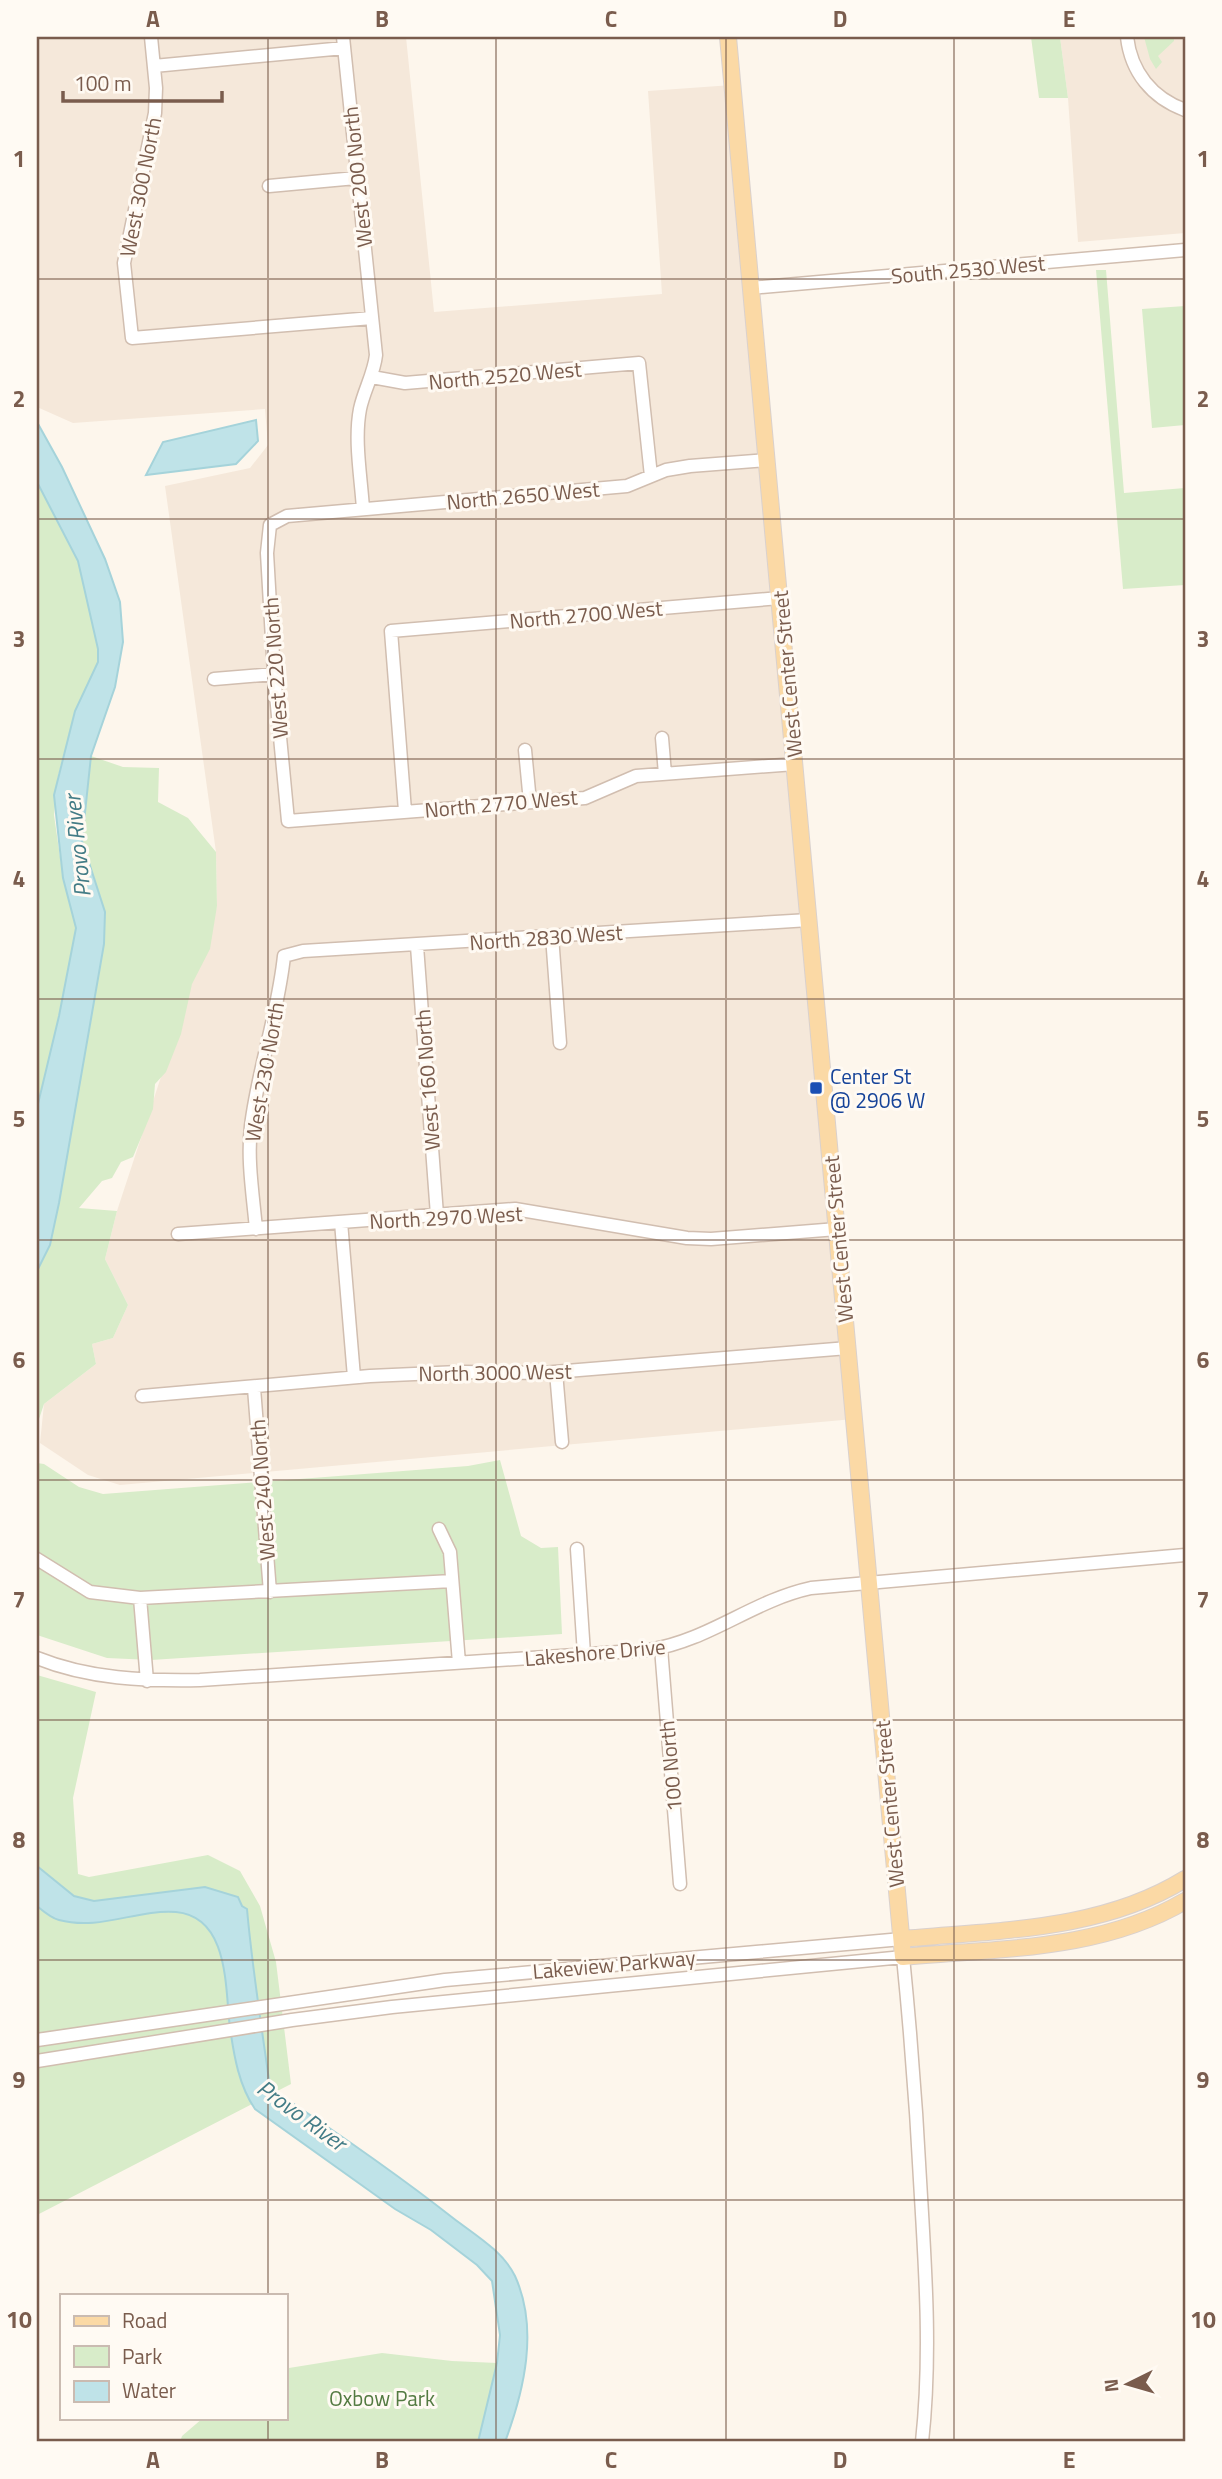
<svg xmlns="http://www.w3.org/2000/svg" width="1222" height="2479" viewBox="0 0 1222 2479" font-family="'Titillium Web',sans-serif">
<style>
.residential{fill:#f5e8da}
.green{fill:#d8ecc9}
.water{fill:#bfe3e8;stroke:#a5d3da;stroke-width:2}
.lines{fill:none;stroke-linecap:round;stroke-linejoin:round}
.minor-casing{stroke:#d1beb0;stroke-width:15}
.major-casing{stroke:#dad1cd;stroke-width:18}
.minor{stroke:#fff;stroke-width:12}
.major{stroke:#fbd9a5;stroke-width:16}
.grid{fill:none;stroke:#7a5c4d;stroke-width:2;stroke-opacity:0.55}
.transit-dot{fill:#1a4fb4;stroke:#fffaf3;stroke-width:2.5}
.labels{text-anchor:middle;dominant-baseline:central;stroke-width:6;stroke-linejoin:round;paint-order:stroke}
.street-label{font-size:21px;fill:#7a5c4d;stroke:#fffaf3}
.transit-label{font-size:21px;fill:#164399;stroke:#fffaf3;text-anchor:start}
.park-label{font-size:21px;fill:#537a41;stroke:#fffaf3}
.water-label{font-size:23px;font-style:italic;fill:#437c86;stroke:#fffaf3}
.neatline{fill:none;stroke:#7a5c4d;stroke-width:2.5}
.grid-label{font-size:23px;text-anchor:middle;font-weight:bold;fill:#7a5c4d}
</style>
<rect width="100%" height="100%" fill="#fdf6ec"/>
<path class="residential" d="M37,37H406L434,312L662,294L648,91L732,85L854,1419L120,1485L88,1475L40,1443L44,1404L96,1364L92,1344L113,1338L128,1305L105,1259L117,1211L217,906L216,852L165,486L250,468L268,445L265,409L73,423L37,407Z
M1060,37H1185V233L1078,242L1068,98Z"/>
<path class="green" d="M1031,37H1060L1068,98H1039Z
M1144,37H1174V41L1158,56L1162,62L1156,69L1150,59Z
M1096,270H1106L1124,493L1185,488V585L1123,589Z
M1185,306V425L1152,428L1142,309Z
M37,482L78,561L98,649V662L75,711L58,776L54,815L63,878L76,927L59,1016L37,1108Z
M91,756L123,767L159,768L158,802L188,818L216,852L217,906L210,949L192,984L181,1034L166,1072L155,1084L153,1109L133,1157L121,1162L112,1178L102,1181L79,1208L117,1211L105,1259L128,1305L113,1338L92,1344L96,1364L44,1404L37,1425V1271L50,1245L59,1203L104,944L105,912L82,841Z
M500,1460L521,1536L541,1548L558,1547L562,1634L151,1660L107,1658L37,1635V1463L44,1464L79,1487L103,1494L468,1466Z
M37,1675L96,1692L73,1798L78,1874L89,1877L208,1855L240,1871L260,1906L276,1962L291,2084L37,2215Z
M382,2353L452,2361L497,2363L478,2442H180L182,2436L203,2418H285V2370L289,2368Z"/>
<path class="water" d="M256,420L258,441L236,464L146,475L163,442Z
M37,422L62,467L105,559L120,602L123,642L115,687L91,756L82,841L105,912L104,944L59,1203L50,1245L37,1271V1108L59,1016L76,928L63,878L54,795L75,711L98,662V649L78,561L37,482Z
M37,1866L74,1896L94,1901L205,1887L238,1897L242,1906L247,1909C252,1966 261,2023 269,2080L279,2094C339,2134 397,2174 453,2218C475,2235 503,2251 515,2276C539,2329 524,2391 505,2442H478L497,2363L500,2335L492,2281L477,2265L431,2230L395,2209L255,2109C239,2086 234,2056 230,2028C225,1990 230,1917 176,1912C137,1909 100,1931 59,1920C51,1918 43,1911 37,1906Z"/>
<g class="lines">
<defs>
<path id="minor" d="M151,37L156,88L155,113L124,263L132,338L372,318
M343,37L376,355C374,374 364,390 360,409C354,440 361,477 363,509
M1127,37C1131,72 1152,98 1185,110
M154,66L344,48
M269,186L356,178
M750,288L1185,250
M372,377L405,383L639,363L651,476
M767,460L690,466L666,470L627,486L287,516L270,525L267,553L274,674L288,821L585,798L636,776L795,764
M214,679L274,674
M662,738L665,774
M525,750L530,802
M405,811L391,631L780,598
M552,936L560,1043
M417,946L437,1215
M341,1222L354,1377
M256,1229C253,1195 247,1160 251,1126C258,1069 278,1014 284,956L303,951L809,920
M178,1234L515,1209L687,1238L711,1239L837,1229
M556,1372L562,1442
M254,1388L270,1592
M142,1396L370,1376L459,1372L542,1373L848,1348
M439,1529L450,1552L459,1663
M577,1549L584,1654
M37,1559L90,1592L140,1598L452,1581
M140,1598L147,1681
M661,1648L680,1884
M37,1658C89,1679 145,1681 200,1680L649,1650C710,1640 752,1601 811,1588L1185,1555
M37,2040L445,1980L902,1939
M37,2061L292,2020L392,2007L903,1957C911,2037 917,2117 921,2197C926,2279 931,2360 922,2442"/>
<path id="major" d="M728,37L903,1957C999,1948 1100,1951 1185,1901
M902,1939C998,1930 1101,1931 1185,1879"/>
</defs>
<use href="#minor" class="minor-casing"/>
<use href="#major" class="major-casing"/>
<use href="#minor" class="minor"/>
<use href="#major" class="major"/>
</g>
<path class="grid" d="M268,37V2295M496,37V2442M726,37V2442M954,37V2442M37,279H1185M37,519H1185M37,759H1185M37,999H1185M37,1240H1185M37,1480H1185M37,1720H1185M37,1960H1185M37,2200H1185M268,2418V2442"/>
<rect class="transit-dot" x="809" y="1081" width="14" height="14" rx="3.5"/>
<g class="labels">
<g class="street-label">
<text transform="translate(357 177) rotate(-96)">West 200 North</text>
<text transform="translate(140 187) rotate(-79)">West 300 North</text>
<text transform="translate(968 269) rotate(-5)">South 2530 West</text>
<text transform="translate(505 375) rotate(-5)">North 2520 West</text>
<text transform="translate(523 495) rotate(-5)">North 2650 West</text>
<text transform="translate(586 614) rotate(-5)">North 2700 West</text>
<text transform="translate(275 668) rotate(-94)">West 220 North</text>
<text transform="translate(787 674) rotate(-95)">West Center Street</text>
<text transform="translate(501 803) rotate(-5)">North 2770 West</text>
<text transform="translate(546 937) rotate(-4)">North 2830 West</text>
<text transform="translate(264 1072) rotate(-80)">West 230 North</text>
<text transform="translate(427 1080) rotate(-94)">West 160 North</text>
<text transform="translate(446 1217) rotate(-3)">North 2970 West</text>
<text transform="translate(838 1239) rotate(-95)">West Center Street</text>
<text transform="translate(495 1372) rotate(-1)">North 3000 West</text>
<text transform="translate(262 1490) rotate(-94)">West 240 North</text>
<text transform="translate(595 1652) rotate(-5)">Lakeshore Drive</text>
<text transform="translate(670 1766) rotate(-95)">100 North</text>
<text transform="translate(889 1804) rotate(-95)">West Center Street</text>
<text transform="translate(614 1964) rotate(-5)">Lakeview Parkway</text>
</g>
<g class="transit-label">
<text x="830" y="1076">Center St<tspan x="830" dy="24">@ 2906 W</tspan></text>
</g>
<g class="park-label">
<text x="382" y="2398">Oxbow Park</text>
</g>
<g class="water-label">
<text transform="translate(77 846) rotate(-96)">Provo River</text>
<text transform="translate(302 2115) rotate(36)">Provo River</text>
</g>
</g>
<rect width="1222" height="2479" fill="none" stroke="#fffaf3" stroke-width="77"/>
<rect x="60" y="2294" width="228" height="126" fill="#fffaf3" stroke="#cabbb1" stroke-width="2"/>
<rect x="74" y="2316" width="35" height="10" fill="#fbd9a5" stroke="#cabbb1" stroke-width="2"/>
<text x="122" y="2328" font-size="21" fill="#7a5c4d">Road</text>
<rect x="74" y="2346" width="35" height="21" fill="#d8ecc9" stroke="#cabbb1" stroke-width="2"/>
<text x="122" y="2364" font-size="21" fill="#7a5c4d">Park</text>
<rect x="74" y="2381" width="35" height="21" fill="#bfe3e8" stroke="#cabbb1" stroke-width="2"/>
<text x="122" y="2398" font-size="21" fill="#7a5c4d">Water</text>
<g transform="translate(1128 2384) rotate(265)" stroke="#fffaf3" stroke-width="5" paint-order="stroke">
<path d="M0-5L12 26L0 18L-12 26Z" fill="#7a5c4d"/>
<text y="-10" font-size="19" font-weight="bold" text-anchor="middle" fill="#7a5c4d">N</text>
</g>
<path d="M63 91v10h159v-10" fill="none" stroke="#7a5c4d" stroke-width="3.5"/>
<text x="74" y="91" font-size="21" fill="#7a5c4d" stroke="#fffaf3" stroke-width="5" paint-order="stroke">100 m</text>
<rect x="38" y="38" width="1146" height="2402" class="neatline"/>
<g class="grid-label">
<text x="153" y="27">A</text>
<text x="382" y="27">B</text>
<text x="611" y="27">C</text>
<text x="840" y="27">D</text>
<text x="1069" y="27">E</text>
<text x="19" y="167">1</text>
<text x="1203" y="167">1</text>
<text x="19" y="407">2</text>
<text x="1203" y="407">2</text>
<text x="19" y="647">3</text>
<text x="1203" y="647">3</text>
<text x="19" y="887">4</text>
<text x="1203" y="887">4</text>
<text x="19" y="1127">5</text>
<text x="1203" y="1127">5</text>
<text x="19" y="1368">6</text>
<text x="1203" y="1368">6</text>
<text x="19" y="1608">7</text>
<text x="1203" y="1608">7</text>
<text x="19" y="1848">8</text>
<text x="1203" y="1848">8</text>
<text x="19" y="2088">9</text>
<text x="1203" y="2088">9</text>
<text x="19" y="2328">10</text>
<text x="1203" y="2328">10</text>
<text x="153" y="2468">A</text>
<text x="382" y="2468">B</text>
<text x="611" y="2468">C</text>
<text x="840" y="2468">D</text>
<text x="1069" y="2468">E</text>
</g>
</svg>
